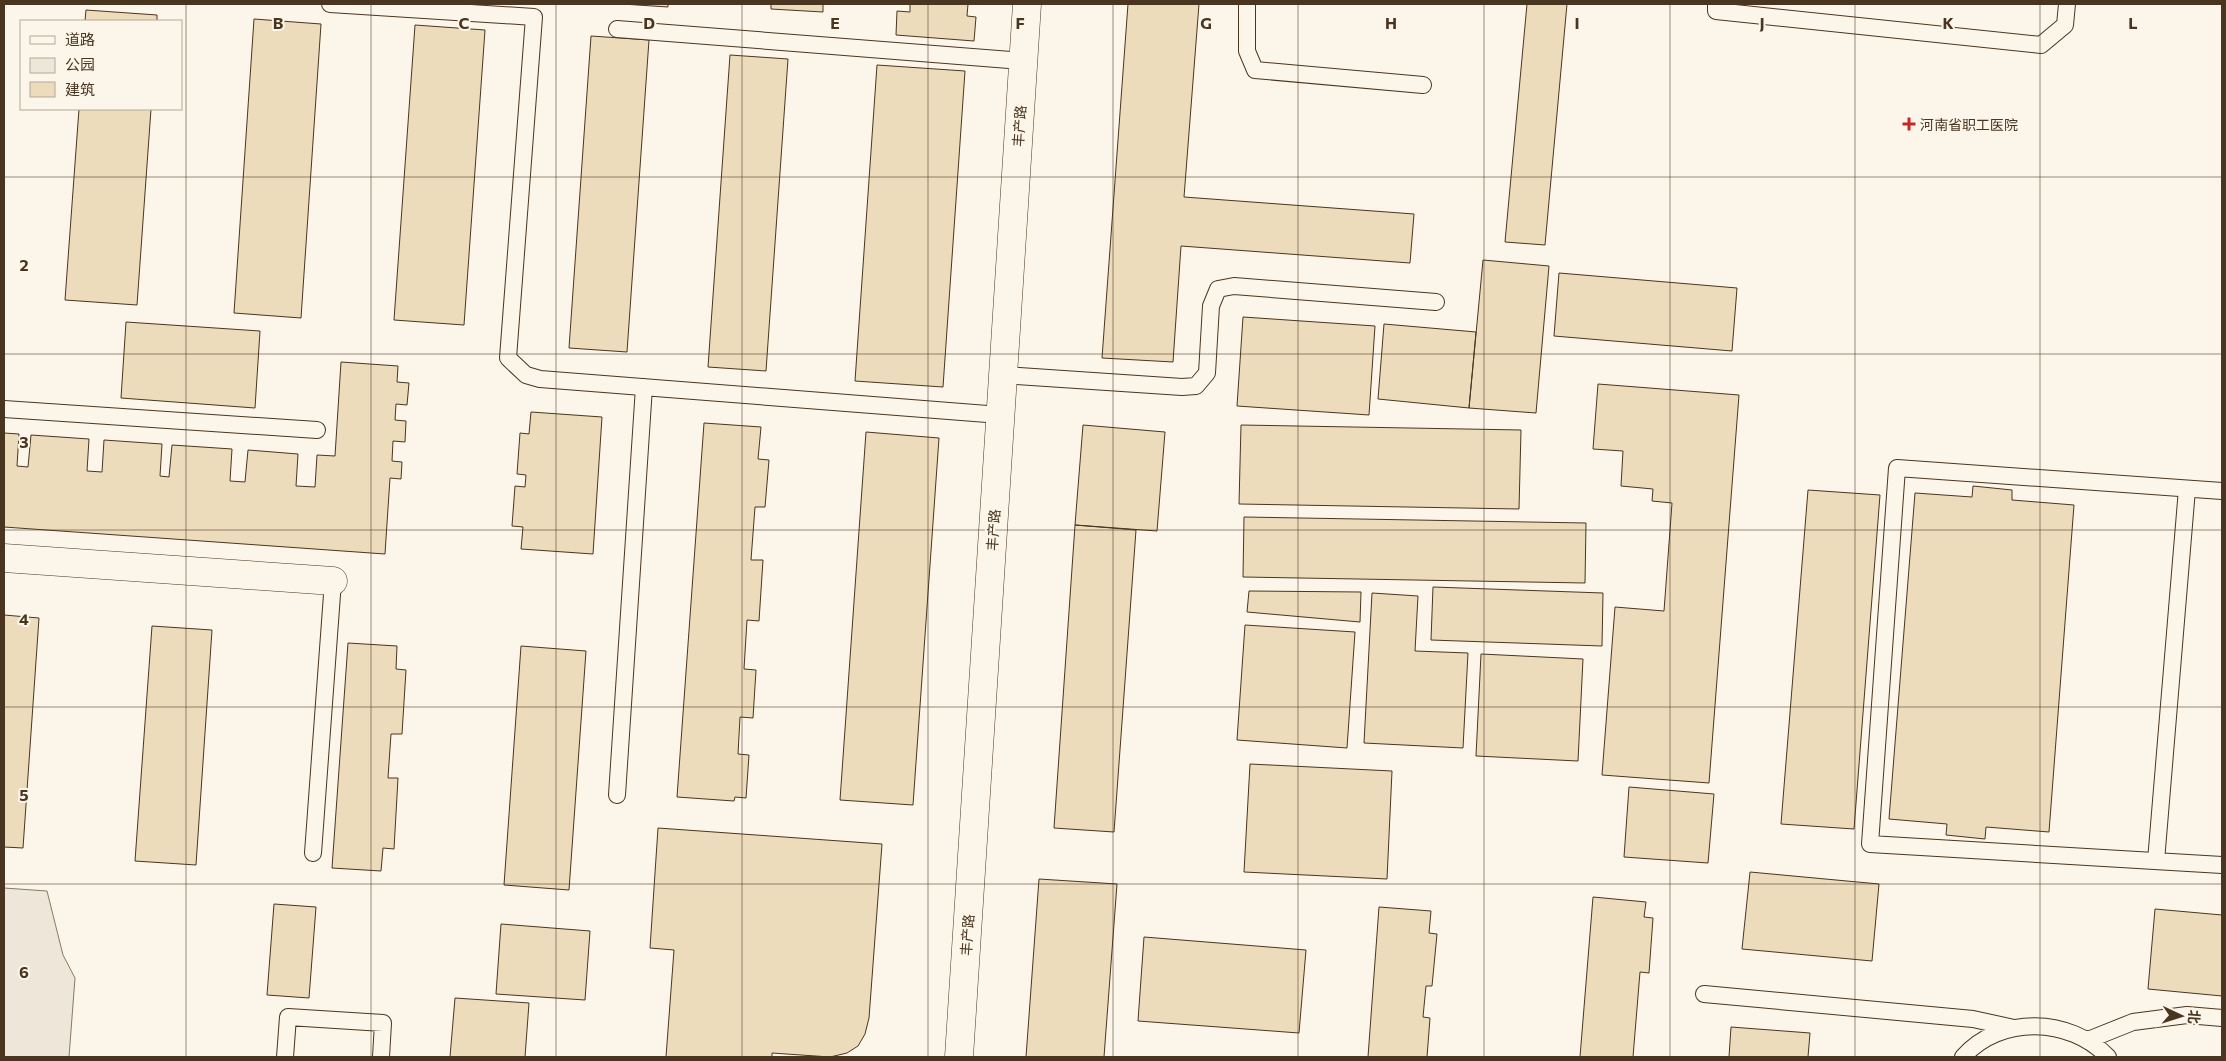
<svg xmlns="http://www.w3.org/2000/svg" width="2226" height="1061" viewBox="0 0 2226 1061" font-family="Commissioner,'Noto Sans SC',sans-serif">
<style>
.green{fill:#ede6d9;stroke:#887966}
.building{fill:#ecdcbc;stroke:#4a3520}
.lines{fill:none;stroke-linecap:round;stroke-linejoin:round}
.service-casing{stroke:#4a3520;stroke-width:18}
.minor-casing{stroke:#4a3520;stroke-width:29}
.tertiary-casing{stroke:#4a3520;stroke-width:29}
.service{stroke:#fbf6e9;stroke-width:16}
.minor{stroke:#fbf6e9;stroke-width:28}
.tertiary{stroke:#fbf6e9;stroke-width:28}
.grid{fill:none;stroke:#4a3520;stroke-width:1;stroke-opacity:0.55}
.poi-dot{fill:#c62828;stroke:#fbf6e9;stroke-width:2}
.labels{text-anchor:middle;dominant-baseline:central;stroke-width:4;stroke-linejoin:round;paint-order:stroke}
.poi-label{font-size:14px;fill:#4a3520;stroke:#fbf6e9;text-anchor:start}
.street-label{font-size:14px;fill:#4a3520;stroke:#fbf6e9}
.grid-label{font-size:16px;text-anchor:middle;font-weight:bold;fill:#4a3520;stroke:#fbf6e9;stroke-width:4;stroke-linejoin:round;paint-order:stroke}
</style>
<rect width="100%" height="100%" fill="#fbf6e9"/>
<path class="green" d="M4,888L47,891L63,955L75,978L69,1057H4Z"/>
<path class="building" d="M622,4H668V7Z
M771,4H823V12L771,9Z
M910,4H968L967,16L976,17L974,41L896,35L897,11L910,12Z
M1128,4H1199L1184,197L1414,214L1410,263L1181,246L1173,362L1102,358Z
M1527,4H1567L1545,245L1505,242Z
M86,10L157,15V21H85Z
M254,19L321,24L301,318L234,313Z
M415,25L485,30L464,325L394,320Z
M591,36L649,40L627,352L569,348Z
M730,55L788,59L766,371L708,367Z
M877,65L965,71L943,387L855,381Z
M79,109H151L137,305L65,300Z
M1483,260L1549,266L1536,413L1469,408Z
M1559,273L1737,288L1732,351L1554,336Z
M1243,317L1375,326L1369,415L1237,406Z
M126,322L260,331L255,408L121,398Z
M1384,324L1476,332L1469,408L1378,399Z
M341,362L398,366L397,382L409,383L407,405L396,404L395,420L406,421L405,442L393,441L392,461L402,462L401,479L390,478L385,554L4,527V433L19,434L17,466L28,467L31,435L89,439L87,471L102,472L104,440L162,444L160,476L169,477L172,445L232,449L230,481L245,482L248,450L298,454L296,486L315,487L317,455L335,456Z
M1598,384L1739,395L1709,783L1602,775L1615,607L1664,611L1672,503L1652,501L1653,489L1621,486L1623,451L1593,449Z
M531,412L602,417L593,554L521,549L523,527L512,526L515,486L525,487L526,475L517,474L520,433L529,434Z
M704,423L761,427L758,459L769,460L765,507H755L751,560H763L759,621L747,620L744,669L756,670L753,718L740,717L738,754L749,755L746,798L735,797L734,801L677,797Z
M1083,425L1165,432L1157,531L1075,525Z
M1241,425L1521,430L1519,509L1239,504Z
M866,432L939,438L913,805L840,800Z
M1973,486L2012,490V500L2074,505L2049,832L1986,827L1985,839L1946,835L1947,824L1889,819L1915,493L1972,497Z
M1808,490L1880,495L1854,829L1781,824Z
M1244,517L1586,523L1585,583L1243,577Z
M1075,525L1136,530L1114,832L1054,828Z
M1433,587L1603,593L1602,646L1431,640Z
M1249,591L1361,592L1360,622L1247,612Z
M1372,593L1418,596L1415,651L1468,653L1463,748L1364,743Z
M4,615L39,618L23,848L4,847Z
M1245,625L1355,632L1347,748L1237,740Z
M152,626L212,630L196,865L135,861Z
M348,643L397,646L396,669L406,670L402,734H391L388,778H398L394,849L383,848L381,871L332,868Z
M521,646L586,651L569,890L504,885Z
M1481,654L1583,659L1578,761L1476,756Z
M1250,764L1392,771L1387,879L1244,872Z
M1629,787L1714,794L1708,863L1624,857Z
M658,828L882,844L869,1018L865,1034L858,1046L847,1053L830,1057L772,1053V1057H666L674,950L650,948Z
M1750,872L1879,884L1872,961L1742,949Z
M1039,879L1117,884L1104,1057H1026Z
M1593,897L1646,902L1644,917L1653,918L1649,973L1640,972L1633,1057H1580Z
M274,904L316,907L309,998L267,995Z
M1379,907L1431,911L1429,933L1437,934L1432,986H1426L1423,1017L1430,1018L1427,1057H1368Z
M2155,909L2222,915V996L2148,989Z
M501,924L590,931L585,1000L496,994Z
M1144,937L1306,950L1299,1033L1138,1021Z
M455,998L529,1003L525,1057H450Z
M1731,1027L1810,1033L1808,1057H1729Z"/>
<g class="lines">
<defs>
<path id="service" d="M330,4L534,17L508,358L526,375L540,379L1000,415
M1247,4V51L1255,70L1423,85
M1716,4V11L2041,45L2065,25L2067,4
M617,29L1023,61
M1003,375L1182,387L1196,386L1207,373L1211,306L1218,289L1234,286L1436,302
M4,409L317,430
M2222,491L1897,468L1870,844L2222,865
M617,795L644,387
M313,853L333,581
M2156,861L2187,489
M1704,994L1973,1019L2014,1028
M2088,1040L2133,1022L2187,1015L2222,1018
M285,1057L288,1017L383,1023L381,1057
M1963,1057C2000,1015 2070,1017 2108,1057"/>
<path id="minor" d="M4,558L333,581"/>
<path id="tertiary" d="M959,1057L1027,4"/>
</defs>
<use href="#service" class="service-casing"/>
<use href="#minor" class="minor-casing"/>
<use href="#tertiary" class="tertiary-casing"/>
<use href="#service" class="service"/>
<use href="#minor" class="minor"/>
<use href="#tertiary" class="tertiary"/>
</g>
<path class="grid" d="M186,4V1057M371,4V1057M556,4V1057M742,4V1057M928,4V1057M1113,4V1057M1298,4V1057M1484,4V1057M1670,4V1057M1855,4V1057M2040,4V1057M4,177H2222M4,354H2222M4,530H2222M4,707H2222M4,884H2222"/>
<path class="poi-dot" d="M1906.5 116.5h5v5h5v5h-5v5h-5v-5h-5v-5h5z"/>
<g class="labels">
<g class="poi-label">
<text x="1920" y="124">河南省职工医院</text>
</g>
<g class="street-label">
<text transform="translate(1019 126) rotate(-86)">丰产路</text>
<text transform="translate(993 530) rotate(-86)">丰产路</text>
<text transform="translate(967 935) rotate(-86)">丰产路</text>
</g>
</g>
<g class="grid-label">
<text x="278" y="29">B</text>
<text x="464" y="29">C</text>
<text x="649" y="29">D</text>
<text x="835" y="29">E</text>
<text x="1020" y="29">F</text>
<text x="1206" y="29">G</text>
<text x="1391" y="29">H</text>
<text x="1577" y="29">I</text>
<text x="1762" y="29">J</text>
<text x="1948" y="29">K</text>
<text x="2133" y="29">L</text>
<text x="24" y="271">2</text>
<text x="24" y="448">3</text>
<text x="24" y="625">4</text>
<text x="24" y="801">5</text>
<text x="24" y="978">6</text>
</g>
<rect width="2226" height="1061" fill="none" stroke="#4a3520" stroke-width="10"/>
<rect x="20" y="20" width="162" height="90" fill="#fbf6e9" stroke="#b4a999"/>
<rect x="30" y="36" width="25" height="8" fill="#fbf6e9" stroke="#b4a999"/>
<text x="65" y="45" font-size="15" fill="#4a3520">道路</text>
<rect x="30" y="58" width="25" height="15" fill="#ede6d9" stroke="#b4a999"/>
<text x="65" y="70" font-size="15" fill="#4a3520">公园</text>
<rect x="30" y="82" width="25" height="15" fill="#ecdcbc" stroke="#b4a999"/>
<text x="65" y="95" font-size="15" fill="#4a3520">建筑</text>
<g transform="translate(2181 1016) rotate(94)" stroke="#fbf6e9" stroke-width="4" paint-order="stroke">
<path d="M0-4L9 19L0 12L-9 19Z" fill="#4a3520"/>
<text y="-8" font-size="14" font-weight="bold" text-anchor="middle" fill="#4a3520">北</text>
</g>
</svg>
